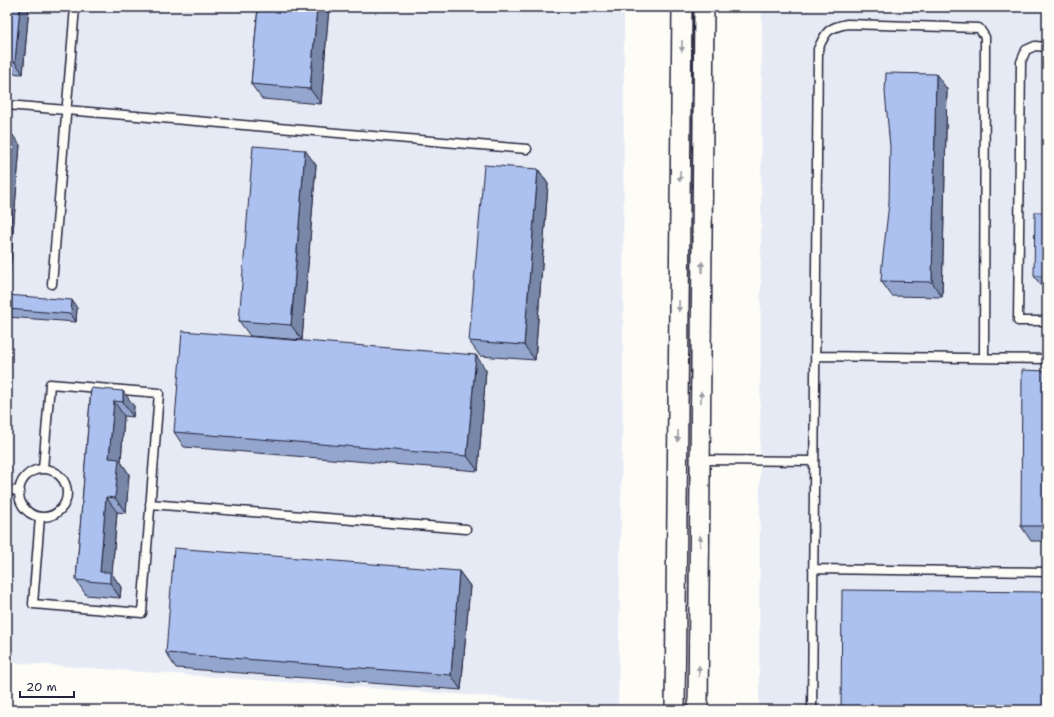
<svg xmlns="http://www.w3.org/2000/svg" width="1054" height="717" viewBox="0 0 1054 717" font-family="'Shantell Sans',sans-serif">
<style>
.built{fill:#e5eaf5}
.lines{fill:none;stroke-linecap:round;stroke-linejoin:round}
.service-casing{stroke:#22223b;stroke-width:11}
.tertiary-casing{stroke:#22223b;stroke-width:22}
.service{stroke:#fdfcf7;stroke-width:8}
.tertiary{stroke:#fdfcf7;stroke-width:19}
.wall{fill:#94a6ce;stroke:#22223b}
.shaded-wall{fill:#7887a7;stroke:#22223b}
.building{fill:#acc1ef;stroke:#22223b}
.oneway{fill:#9a9aa2}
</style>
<rect width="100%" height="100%" fill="#fdfcf7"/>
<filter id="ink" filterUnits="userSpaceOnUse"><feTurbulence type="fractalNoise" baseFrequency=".025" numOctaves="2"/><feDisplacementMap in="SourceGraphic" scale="8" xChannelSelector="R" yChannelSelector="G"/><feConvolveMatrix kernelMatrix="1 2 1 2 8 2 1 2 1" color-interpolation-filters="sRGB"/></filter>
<g filter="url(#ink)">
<path class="built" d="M7,7H624L623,373L618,706L7,662Z
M762,7H1047V710H759Z"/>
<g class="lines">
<defs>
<path id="service" d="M1047,47L1035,46L1026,50L1021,62L1018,321H1047
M7,105L527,149
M52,284L75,7
M815,356L1047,359
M700,460L814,461
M19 493a24 24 0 1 1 48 0a24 24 0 1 1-48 0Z
M7,490L20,491
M150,504L466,529
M40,517L33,604L142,613L159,393L50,384L43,469
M813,569L1047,572
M812,710L818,49C826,32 827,28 847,24L979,28L985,37L984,358"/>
<path id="tertiary" d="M675,710L682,7
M698,710L704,7"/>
</defs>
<use href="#service" class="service-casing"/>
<use href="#tertiary" class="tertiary-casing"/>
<use href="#service" class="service"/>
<use href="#tertiary" class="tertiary"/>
</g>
<path class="wall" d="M7,7H29L23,74L7,73Z
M258,7H329L321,104L262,99L251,84Z
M947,89L942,297L892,296L881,281Z
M7,133L20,145L8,295L77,308L76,322L7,317Z
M316,165L302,340L250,336L239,321Z
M538,169L548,184L535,360L480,356L469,341Z
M1047,212V291H1045L1034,276Z
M486,370L478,471L184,447L174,432Z
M1047,371V541H1031L1021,526Z
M91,388L134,406L133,417L124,416L121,462L129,474L126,513L117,512L112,574L121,587L120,598L86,595L76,580Z
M459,571L470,586L461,690L176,668L166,653Z"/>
<path class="shaded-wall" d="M20,7H29L23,74L15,62Z
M317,7H329L321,104L310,89Z
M936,74L947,89L942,297L932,282Z
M12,134L20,145L7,308V195Z
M305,150L316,165L302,340L291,325Z
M538,169L548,184L535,360L524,345Z
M72,300L77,308L76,322L71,314Z
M476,355L486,370L478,471L467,456Z
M123,391L134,406L133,417L123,402Z
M114,401L124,416L121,462L129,474L126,513L115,498L109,458Z
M106,497L117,512L112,574L121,587L120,598L110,583L100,572Z
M459,571L470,586L461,690L451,675Z"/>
<path class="building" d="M7,7H20L15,62H7Z
M258,7H317L310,89L251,84Z
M886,73L936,74L932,282L881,281L882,265L889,203L890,147L885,92Z
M7,133L12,134L7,195Z
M253,146L305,150L291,325L239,321Z
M484,165L538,169L524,345L469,341Z
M1035,212H1047V276H1034Z
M7,295L72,300L71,314L7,309Z
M182,331L476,355L467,456L174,432Z
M1022,370L1047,371V526H1021Z
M91,388L123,391V402L114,401L109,458L119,459L115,498L106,497L100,572H110V583L76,580Z
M174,548L459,571L451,675L166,653Z
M842,590L1047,592V710H841Z"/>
<defs><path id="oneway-solid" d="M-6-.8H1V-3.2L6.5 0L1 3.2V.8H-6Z"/></defs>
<g class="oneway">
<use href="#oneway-solid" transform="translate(682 46) rotate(91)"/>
<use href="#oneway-solid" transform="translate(680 176) rotate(91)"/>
<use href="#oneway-solid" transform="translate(702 267) rotate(-90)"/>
<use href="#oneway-solid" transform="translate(679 306) rotate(91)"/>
<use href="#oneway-solid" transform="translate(701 397) rotate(-90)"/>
<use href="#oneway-solid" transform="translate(678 436) rotate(91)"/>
<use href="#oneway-solid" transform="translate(700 541) rotate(-90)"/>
<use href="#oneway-solid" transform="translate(699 671) rotate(-90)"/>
</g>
</g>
<rect width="1054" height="717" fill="none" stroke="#fdfcf7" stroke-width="24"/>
<rect x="12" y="12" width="1030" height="693" fill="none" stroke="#22223b" stroke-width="1.5" filter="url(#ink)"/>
<path d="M20 691v6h54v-6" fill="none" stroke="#22223b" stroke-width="2"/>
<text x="26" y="691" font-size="12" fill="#22223b" stroke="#fdfcf7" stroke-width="3" paint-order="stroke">20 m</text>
</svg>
